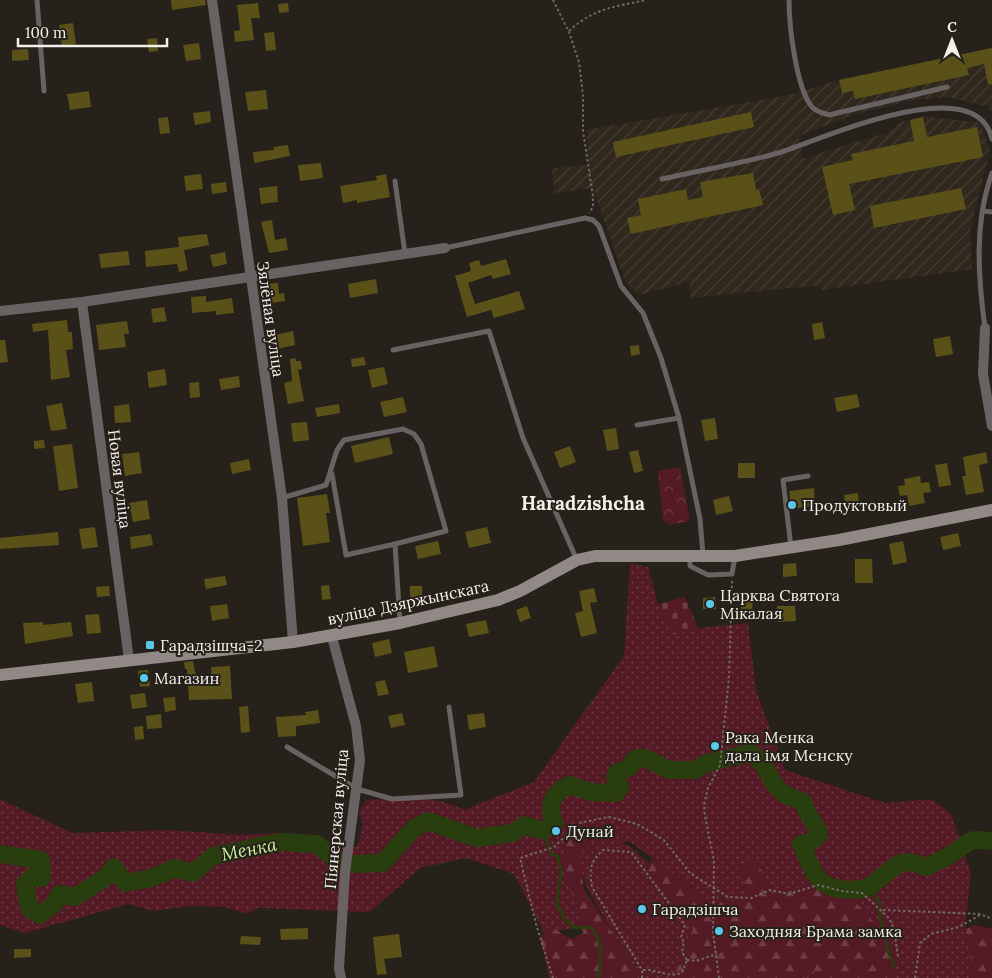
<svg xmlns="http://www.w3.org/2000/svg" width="992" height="978" viewBox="0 0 992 978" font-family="Lora,serif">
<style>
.industrial{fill:url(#industrial-furrows)}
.grass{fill:url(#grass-dots);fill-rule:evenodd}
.forest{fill:url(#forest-firs)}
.cemetery{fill:url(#cemetery-stones)}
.park{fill:url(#park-crowns)}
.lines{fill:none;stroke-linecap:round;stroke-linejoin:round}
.stream{stroke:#283e0e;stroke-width:3}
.river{stroke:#283e0e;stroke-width:18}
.building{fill:#5a5118}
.path{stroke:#6d6963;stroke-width:2;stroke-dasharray:2.5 2.5;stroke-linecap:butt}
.lane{stroke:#686362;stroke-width:5}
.street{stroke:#686362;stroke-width:10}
.secondary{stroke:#908986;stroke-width:12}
.poi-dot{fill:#5bc8e7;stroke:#26211a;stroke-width:2}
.labels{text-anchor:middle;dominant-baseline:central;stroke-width:4;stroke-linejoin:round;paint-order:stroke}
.street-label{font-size:16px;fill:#f3efeb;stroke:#26211a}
.poi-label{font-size:16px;fill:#f3efeb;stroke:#26211a;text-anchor:start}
.water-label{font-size:18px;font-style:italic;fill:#c7f59b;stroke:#26211a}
.quarter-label{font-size:19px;font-weight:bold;fill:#f3efeb;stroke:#26211a}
</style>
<defs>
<pattern id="industrial-furrows" width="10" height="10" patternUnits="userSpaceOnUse" patternTransform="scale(1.25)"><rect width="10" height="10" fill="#31281d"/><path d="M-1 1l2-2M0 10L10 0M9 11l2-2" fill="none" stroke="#453d33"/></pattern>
<pattern id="grass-dots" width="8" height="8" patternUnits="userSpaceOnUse" patternTransform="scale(1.25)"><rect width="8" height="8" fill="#541a25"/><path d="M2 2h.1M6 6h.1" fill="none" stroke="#6d3c45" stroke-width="1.8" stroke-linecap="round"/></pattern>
<pattern id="forest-firs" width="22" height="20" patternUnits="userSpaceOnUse" patternTransform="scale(1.25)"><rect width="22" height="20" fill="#541a25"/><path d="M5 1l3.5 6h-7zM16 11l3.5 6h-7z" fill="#6d3c45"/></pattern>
<pattern id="cemetery-stones" width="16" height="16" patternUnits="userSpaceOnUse" patternTransform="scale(1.25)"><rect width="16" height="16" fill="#541a25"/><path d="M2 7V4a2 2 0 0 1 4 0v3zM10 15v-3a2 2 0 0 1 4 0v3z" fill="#6d3c45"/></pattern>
<pattern id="park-crowns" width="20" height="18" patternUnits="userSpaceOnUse" patternTransform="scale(1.25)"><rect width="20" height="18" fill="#541a25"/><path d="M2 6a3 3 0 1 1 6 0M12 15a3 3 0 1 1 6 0" fill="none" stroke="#6d3c45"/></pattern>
</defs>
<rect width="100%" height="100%" fill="#26211a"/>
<path class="industrial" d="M992,48V112L987,106L948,97L914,100L859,113L799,136L802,159L888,132L900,122L925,116L980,123L990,151L970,230L972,269L821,290V285L691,298L689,282L639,295L625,281L593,188L554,193L552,168L589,165L586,130L789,95L838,80Z"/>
<path class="grass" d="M630,563L648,567L658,604L672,634L698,628L748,623L756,690L785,770L885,803L931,799L951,813L971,874L965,928L972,963L971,978H639V974L625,955L585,884L583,875L577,886L606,923L544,933L514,874L466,858L420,868L370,912L258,908L248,914L225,907L190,906L152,911L129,904L25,933L0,925V799L72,833L168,830L240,835L282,833L338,846L357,847L363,824L359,812L366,800C398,798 434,794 464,810L534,782L624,656ZM629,841L710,901L748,902L740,865L768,880L772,896L714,925L630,846L620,843Z"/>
<path class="forest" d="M583,831L590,845L580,857L584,889L639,974V978H549L540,938L549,926L572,939L583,933L576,904L560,860L570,837Z
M753,858L768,880L772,895C786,893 804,884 818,885C855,887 881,932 899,959L892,978H814V970L806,978H677L675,973L693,929L644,868L653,859L710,901L748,902L740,865Z
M975,925L992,929V978H971L972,963L965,929Z"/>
<path class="cemetery" d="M685,597L698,628L672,635L658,604Z"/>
<path class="park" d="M680,467L690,521L669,525L663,520L658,471Z"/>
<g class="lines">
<path class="stream" d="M543,831L551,854L558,856L561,872L557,904L565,920L575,928L590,927C604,940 601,961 598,978
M873,884V894L880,903V920L886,931V944L894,966"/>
<path class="river" d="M0,854L41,860L42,878L32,877L25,885L29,908L40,915L54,904L60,894L75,897L105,878L114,867L125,883L152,878L175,868L193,873L213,856L281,842L316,844L337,860
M355,864L383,863L413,829L428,821L476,838L513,833L524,825C537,829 545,834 554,823C548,805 551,794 569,785L591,792L616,793L620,787L615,778L617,772L629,768L635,759L645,758L669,770H695L707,763L750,753C771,765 766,780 782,792C787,797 797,799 803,802C806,815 816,822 819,835L810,842L801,844C806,855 810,867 818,878C827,891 859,893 872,885C882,878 895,862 907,862C913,862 920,865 926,867C934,863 944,859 952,854C971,841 966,838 992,841"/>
</g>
<path class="building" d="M171,0H205L206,5L172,10Z
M258,3L260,18H251L254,40L235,42L234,31L240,30L237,5Z
M288,3L289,12L279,13L278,4Z
M73,23L76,44L62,46L59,25Z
M274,32L276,50L266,51L264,33Z
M157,38L158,51L149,52L147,39Z
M199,43L201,59L186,61L183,45Z
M992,48V84H988L984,64L967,68L969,75L855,99L853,91L842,93L839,80Z
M28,49L29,60L12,61V50Z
M266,90L268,109L248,111L245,92Z
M89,91L91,107L70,110L67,94Z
M210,111L211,122L195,125L193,113Z
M751,112L754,127L616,157L613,142Z
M168,117L170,133L160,134L158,118Z
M923,117L927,137L977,127L983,157L849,184L855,210L833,215L822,167L853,160L851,154L914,141L910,120Z
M288,145L290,156L254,163L253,152L274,150L273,147Z
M321,163L323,178L300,181L298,165Z
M753,173L756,190L759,189L763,205L631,234L627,218L641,215L638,199L686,189L688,200L703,197L700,182Z
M201,174L203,189L186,191L184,176Z
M386,174L390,197L357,203V200L343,203L340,186L377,180L376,176Z
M226,182L227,192L212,194L211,184Z
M277,186L278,202L261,204L259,188Z
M961,188L966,209L874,228L870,206Z
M272,220L275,240L286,238L288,250L269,253L261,222Z
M207,234L209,245L184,250L188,270L179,272L177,264L146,267L145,251L179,247L178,237Z
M128,251L130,265L101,268L99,254Z
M225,252L227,264L213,267L210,255Z
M506,259L511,274L493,279L491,275L468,283L475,304L519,291L525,309L494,318L491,310L467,317L455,276L471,271L469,263L479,260L481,266Z
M376,279L378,293L350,298L348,284Z
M278,283L279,294L284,293L285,301L271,303L270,291L265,292V284Z
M206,296V302L232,298L234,313L216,315V311L192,313L191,297Z
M164,307L167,321L153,323L151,309Z
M67,320L68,332H72L73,349L66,350L70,377L51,380L48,330L33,332L32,324Z
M127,321L129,334H124L126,347L99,350L96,325Z
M822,322L825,338L814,340L812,324Z
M293,331L295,345L277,349L275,335Z
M950,336L953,354L936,357L933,339Z
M0,340H5L8,362L0,363Z
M639,345L640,354L631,356L630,346Z
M364,357L366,365L352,367L351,359Z
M295,358L296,361H301L302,369L298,370L304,401L288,404L284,383L292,381L290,359Z
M384,367L388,384L372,388L368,370Z
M165,369L167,385L149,388L147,372Z
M239,376L240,387L221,390L219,379Z
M199,382L200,397L190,398L189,383Z
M857,394L860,407L837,412L834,398Z
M403,397L407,412L384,417L380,402Z
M62,403L67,429L51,431L46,406Z
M129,404L131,422L115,423L114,406Z
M339,404L340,413L317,417L315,408Z
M715,418L718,439L705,441L701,420Z
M307,422L309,440L293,442L291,423Z
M616,428L619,449L607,451L603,430Z
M389,437L393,454L355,463L351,446Z
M44,440L45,448L34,449V441Z
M72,444L78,488L59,491L53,446Z
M570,446L576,462L560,468L554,452Z
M638,450L643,471L634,473L629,452Z
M139,452L142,473L125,476L122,454Z
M986,452L988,463L979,465L984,492L966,495L962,476H966L963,457Z
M249,459L251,470L232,474L230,463Z
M738,463H755V478H738Z
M947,463L951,485L939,487L935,465Z
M920,476L921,483L929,482L931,492L923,493L925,503L909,506L907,495L900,496L898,486L905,485L904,479Z
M814,488L815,506L791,509L789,491Z
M858,493L859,507L846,509L844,495Z
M327,494L330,513H326L330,542L303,546L297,498Z
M729,496L733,511L716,515L713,500Z
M147,500L150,519L133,522L129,503Z
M95,527L98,547L82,549L79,529Z
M487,527L491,543L469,548L465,532Z
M58,532L59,545L0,549V538Z
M958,533L961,546L943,550L940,537Z
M151,534L153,545L131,549L130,537Z
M438,541L441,554L418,559L415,546Z
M903,541L907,562L893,565L889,544Z
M855,559H872L873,583H855Z
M796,563L797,576L783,577V564Z
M225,576L227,585L206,589L204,579Z
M329,585L331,599L322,600L321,586Z
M109,586L110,596L97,597L96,587Z
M410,586H422V601H410Z
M594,588L597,602L590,603L597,633L581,637L575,613L583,611L579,591Z
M742,595H753L752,612L741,611Z
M715,597L716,609H703V598Z
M227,604L229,618L212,621L210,606Z
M527,606L531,618L520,622L516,610Z
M777,606H795L796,621L778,622Z
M99,614L101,633L87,634L85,615Z
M486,620L489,633L469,637L466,624Z
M43,622V625L71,622L73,636L25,644L23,623Z
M389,639L392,653L375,657L372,643Z
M434,646L438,667L408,673L404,652Z
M193,661L197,682L212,681L211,667L230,666L232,699L189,700L187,669H185L184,662Z
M148,670L150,686L140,687L138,671Z
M385,680L389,694L378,696L375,682Z
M92,682L94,701L78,703L75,684Z
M145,693L147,707L132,709L130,695Z
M175,697L176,710L165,712L163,698Z
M248,706L250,732L241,733L239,707Z
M318,710L320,723L296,726V736L278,737L276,717L306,715L305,712Z
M402,713L405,725L391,728L388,716Z
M484,713L486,727L469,730L467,715Z
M161,714L162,728L147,729L146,716Z
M143,726L144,739L135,740L134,727Z
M308,928V939L281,940L280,929Z
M399,934L402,957L384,959L387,974L377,975L373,937Z
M241,936L261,937L260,945L240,944Z
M14,949H31V957L14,958Z"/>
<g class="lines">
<path class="path" d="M553,0L569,32L579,62L583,96V131L593,197V207L589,213
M569,31C594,8 614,7 646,0
M883,910L980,914L992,919
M687,960L696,961L717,954
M643,970C658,969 666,978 682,973L687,960
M553,978L536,924L520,858L554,847L579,823L609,817L637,824L664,840L690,873L728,897L751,898L770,890L789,894L818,885L842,891L862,893L889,918L894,929L898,957
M642,978V970L592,887C589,870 590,862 603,850L631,852L685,925L681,937L684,942L682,952L687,960
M719,978L713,932L714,861L705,816L704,805L708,788L720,765L729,678L732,581
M915,978L920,943L931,934L959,927L980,915"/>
<path class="lane" d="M37,0L44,91
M789,0C789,25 796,88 812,107C817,112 823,113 829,115L947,87
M662,179C701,170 740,164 778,153C819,141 976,67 992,139
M395,181L405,254
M983,211L992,212
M445,248L585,218L593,220L599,226L621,286L643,313L661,358L679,418L700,519L703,555
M985,328C978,277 974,223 992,173
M393,350L489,331L523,438L576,558
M637,425L679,418
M332,474L346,555L395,544
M282,498L326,485L337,450L344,440L403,429L414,434L421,444L446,531L395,544L400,623
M791,547L783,480L808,476
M690,557V566L708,575L732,574L735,556
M287,747L357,789L392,799L461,795L449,707"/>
<path class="street" d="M212,0L282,498L293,642
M82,302L129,660
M0,311L82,302L445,248
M985,328L983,374L992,426
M332,637L356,726L360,760L345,872L339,968L341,978"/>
<path class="secondary" d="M0,675L293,642L400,623L498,600L520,591L577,560L595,556H735L839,540L992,510"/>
</g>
<g class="poi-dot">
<circle cx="792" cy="505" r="5"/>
<circle cx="710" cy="604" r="5"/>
<rect x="145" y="640" width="10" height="10" rx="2.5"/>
<circle cx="144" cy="678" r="5"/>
<circle cx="715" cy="746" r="5"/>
<circle cx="556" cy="831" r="5"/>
<circle cx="642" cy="909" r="5"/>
<circle cx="719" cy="931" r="5"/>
</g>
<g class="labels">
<g class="street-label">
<text transform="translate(271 319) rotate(82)">Зялёная вуліца</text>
<text transform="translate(120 479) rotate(83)">Новая вуліца</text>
<text transform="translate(408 602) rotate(-12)">вуліца Дзяржынскага</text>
<text transform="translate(336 819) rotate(-85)">Піянерская вуліца</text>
</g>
<g class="poi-label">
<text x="802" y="505">Продуктовый</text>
<text x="720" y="595">Царква Святога<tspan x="720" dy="18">Мікалая</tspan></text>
<text x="160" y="645">Гарадзішча-2</text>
<text x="154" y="678">Магазин</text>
<text x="725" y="737">Рака Менка<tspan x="725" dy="18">дала імя Менску</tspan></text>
<text x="566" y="831">Дунай</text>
<text x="652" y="909">Гарадзішча</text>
<text x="729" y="931">Заходняя Брама замка</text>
</g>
<g class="water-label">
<text transform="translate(249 849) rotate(-11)">Менка</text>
</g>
<g class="quarter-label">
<text x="583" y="503">Haradzishcha</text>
</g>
</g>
<g transform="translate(952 40)" stroke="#26211a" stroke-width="4" paint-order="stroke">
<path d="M0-4L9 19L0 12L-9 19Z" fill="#f3efeb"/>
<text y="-8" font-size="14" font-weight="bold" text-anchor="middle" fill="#f3efeb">С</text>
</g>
<path d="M18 38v8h149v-8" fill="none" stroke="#f3efeb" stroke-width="2.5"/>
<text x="25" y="38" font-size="15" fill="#f3efeb" stroke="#26211a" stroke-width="4" paint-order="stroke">100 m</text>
</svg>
